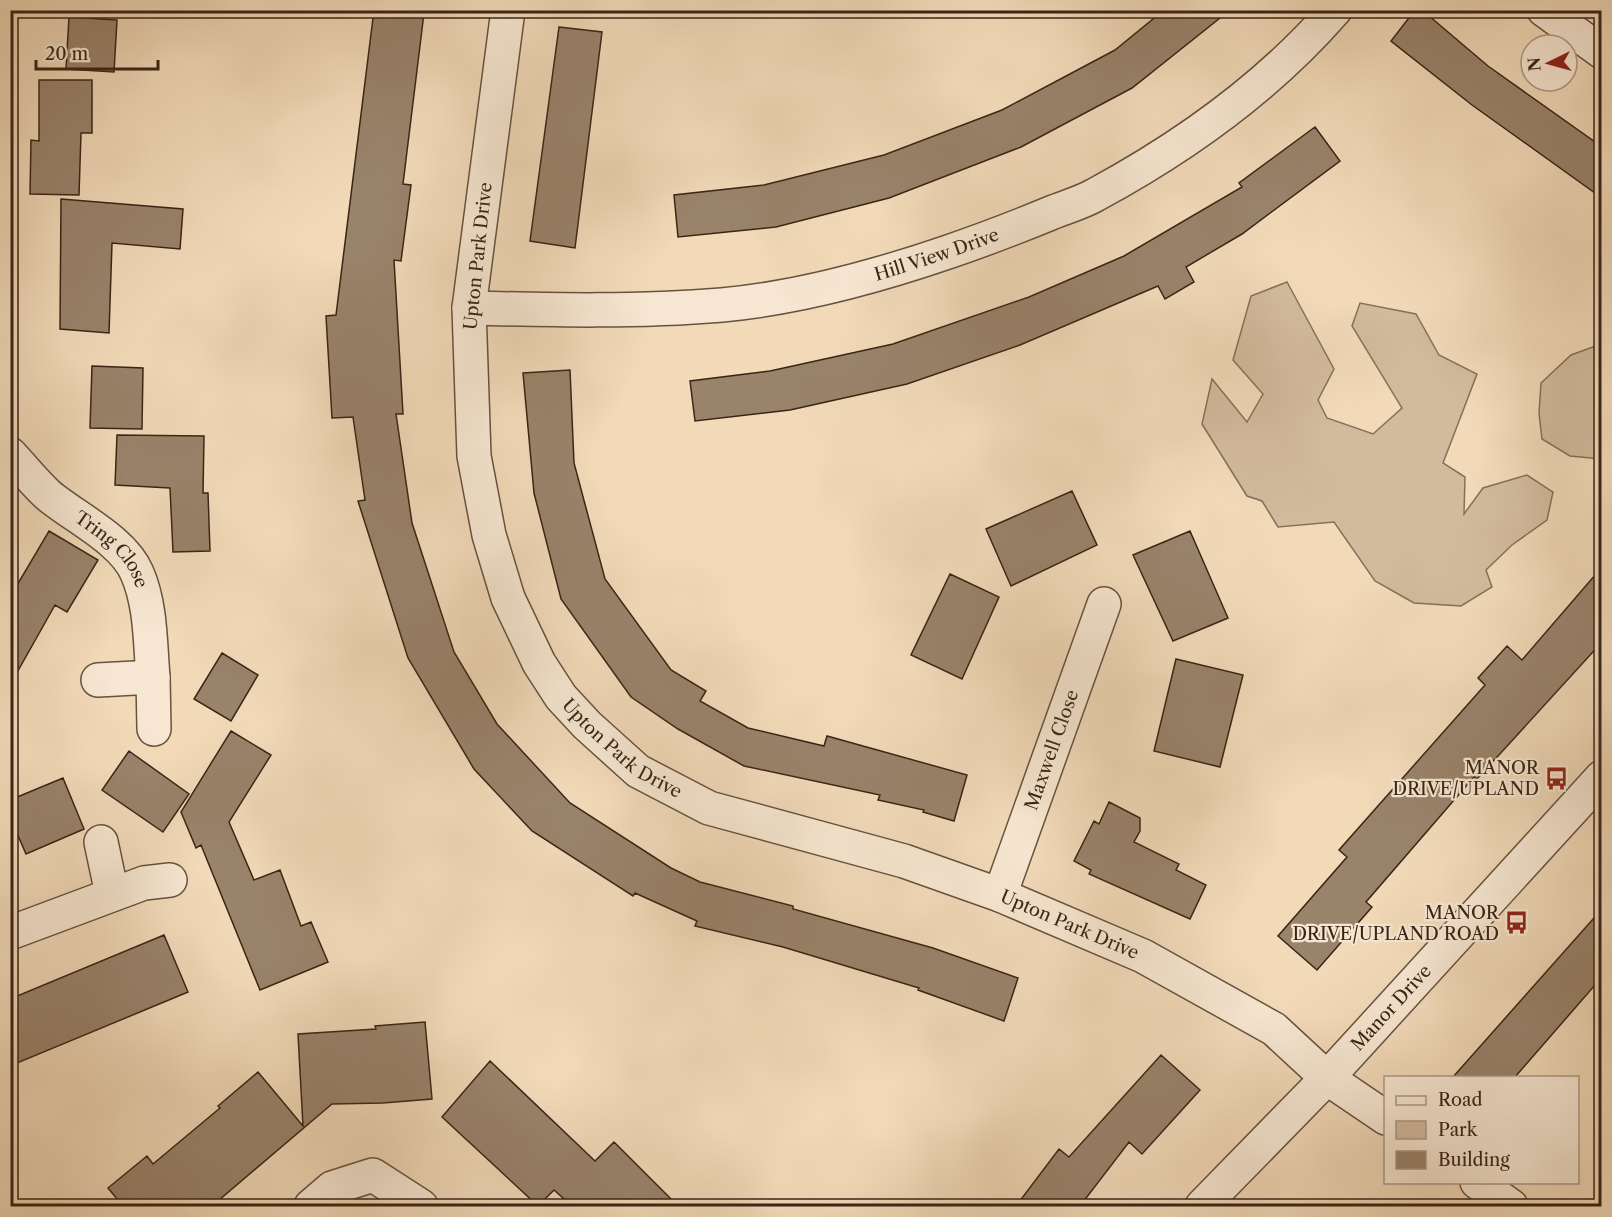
<svg xmlns="http://www.w3.org/2000/svg" width="1612" height="1217" viewBox="0 0 1612 1217" font-family="'Libre Caslon Text',serif">
<style>
.green{fill:#d2bb9d;stroke:#85705a;stroke-width:1.5}
.building{fill:#99836b;stroke:#382516;stroke-width:1.5}
.lines{fill:none;stroke-linecap:round;stroke-linejoin:round}
.minor-casing{stroke:#66523f;stroke-width:36}
.minor{stroke:#f7e7d2;stroke-width:33}
.labels{text-anchor:middle;dominant-baseline:central;stroke-width:4.5;stroke-linejoin:round;paint-order:stroke}
.street-label{font-size:18px;fill:#382516;stroke:#f7e7d2}
.poi-label{font-size:18px;fill:#382516;stroke:#f7e7d2;text-anchor:end}
</style>
<rect width="100%" height="100%" fill="#f2dab9"/>
<filter id="stains"><feTurbulence type="fractalNoise" baseFrequency=".00333" numOctaves="4"/><feColorMatrix values="0 0 0 0 .2 0 0 0 0 .09 0 0 0 0 .02 0 0 0 .5 -.17"/></filter>
<radialGradient id="worn" r=".72"><stop offset=".6" stop-color="#630" stop-opacity="0"/><stop offset="1" stop-color="#630" stop-opacity=".3"/></radialGradient>
<path class="green" d="M1287,282L1334,369L1318,400L1327,418L1373,434L1402,408L1352,326L1360,303L1416,314L1439,355L1477,374L1443,463L1465,477L1464,514L1483,488L1527,475L1553,492L1547,520L1512,545L1486,570L1492,587L1461,606L1414,603L1375,581L1334,522L1278,527L1262,501L1247,496L1202,424L1212,379L1247,422L1263,394L1233,360L1251,296Z
M1601,344V459L1570,456L1542,439L1539,413L1541,383L1571,355Z"/>
<path class="building" d="M374,10L424,13L403,184L411,185L401,261L394,260L403,414H396L412,523L454,652L497,724L570,803L671,868L700,882L793,906V909L933,948L1018,978L1004,1021L918,990L919,988L783,947L695,926L697,921L635,893L633,896L532,831L474,769L408,658L358,501L365,500L353,417L332,418L326,316L336,315Z
M1164,10H1230L1132,88L1021,147L889,198L776,227L678,237L674,195L764,185L884,155L1002,110L1115,50Z
M1415,10H1422L1488,66L1602,147V198L1472,105L1391,41Z
M69,17L117,20L114,72L66,69Z
M559,27L602,32L575,248L530,241Z
M39,80H92V133H81L79,195L30,194L31,140L39,141Z
M1315,127L1340,161L1242,234L1186,267L1194,282L1165,299L1158,286L1020,345L907,384L790,410L695,421L690,381L770,371L893,344L1029,297L1124,256L1242,187L1239,183Z
M61,199L183,209L180,249L112,243L109,333L60,329Z
M92,366L143,368L142,429L90,428Z
M570,370L574,463L605,579L671,670L706,691L700,701L748,728L824,746L827,736L967,775L954,821L923,812L924,810L878,800L880,795L744,766L678,729L631,697L561,599L534,493L523,373Z
M117,435L204,436L203,493H208L210,551L173,552L170,488L115,485Z
M1072,491L1097,545L1011,586L986,529Z
M49,531L98,560L67,612L55,605L10,685V597Z
M1190,531L1228,618L1173,641L1133,555Z
M1602,567V642L1477,779L1474,777L1366,902L1372,907L1317,970L1278,936L1347,857L1339,850L1485,685L1478,678L1507,646L1522,660Z
M950,574L999,597L962,679L911,655Z
M222,653L258,675L231,721L194,699Z
M1176,659L1243,675L1220,767L1154,751Z
M231,731L271,755L229,822L254,880L280,870L301,926L311,922L328,962L260,990L201,845L196,848L181,812Z
M129,751L189,794L163,832L102,790Z
M63,778L84,829L26,854L10,817V800Z
M1109,802L1140,818V831L1134,842L1179,864L1176,870L1206,885L1190,919L1089,874L1091,870L1074,861L1094,821L1099,824Z
M1602,909V977L1515,1077H1453Z
M164,935L188,992L10,1066V999Z
M425,1022L432,1099L383,1103L332,1104L212,1206H123L108,1188L147,1156L153,1164L220,1108L218,1106L258,1072L303,1126L298,1034L376,1029L375,1026Z
M1161,1055L1200,1090L1142,1154L1129,1142L1080,1206H1016L1059,1149L1069,1157Z
M490,1061L595,1161L614,1142L678,1206H572L554,1190L538,1206L442,1117Z"/>
<g class="lines">
<defs>
<g id="minor">
<path id="s1" d="M508,10L469,308L474,456L489,535L508,598L539,663L561,697L587,725L638,771L709,808L904,861L1000,895L1143,956L1274,1029L1327,1078L1386,1118"/>
<path d="M1544,10L1602,52"/>
<path id="s2" d="M469,308C554,310 638,312 722,305C799,298 875,277 948,252C983,240 1017,227 1051,213C1065,207 1081,203 1095,195C1184,147 1268,87 1335,10"/>
<path id="s3" d="M10,454C23,468 35,483 48,495C74,517 123,540 137,573C151,605 150,642 153,677L98,680"/>
<path d="M153,677L154,729"/>
<path d="M101,842L112,894"/>
<path id="s4" d="M1000,895L1104,604"/>
<path d="M10,933L144,883L170,880"/>
<path d="M1477,1182L1511,1206"/>
<path d="M311,1206L332,1188L373,1175L421,1206"/>
<path id="s5" d="M1202,1206L1327,1078L1602,777"/>
</g>
</defs>
<use href="#minor" class="minor-casing"/>
<use href="#minor" class="minor"/>
</g>
<defs>
<symbol id="bus-bare" viewBox="-9 -9 18 18"><path d="M-5-6H5V4H4V6H2V4H-2V6H-4V4H-5ZM-3.5-4V0h7V-4ZM-3.5 1.2v1.5H-2V1.2ZM2 1.2v1.5H3.5V1.2Z" fill="#8f2418" stroke="#f7e7d2" stroke-width="2.5" paint-order="stroke"/></symbol>
</defs>
<g fill-rule="evenodd">
<use href="#bus-bare" x="1540" y="762" width="33" height="33"/>
<use href="#bus-bare" x="1500" y="906" width="33" height="33"/>
</g>
<g class="labels">
<g class="street-label">
<text stroke="none"><textPath href="#s2" startOffset="474">Hill View Drive</textPath></text>
<text transform="translate(478 256) rotate(-84)">Upton Park Drive</text>
<text stroke="none"><textPath href="#s3" startOffset="141">Tring Close</textPath></text>
<text stroke="none"><textPath href="#s1" startOffset="788">Upton Park Drive</textPath></text>
<text stroke="none"><textPath href="#s4" startOffset="154">Maxwell Close</textPath></text>
<text stroke="none"><textPath href="#s1" startOffset="1274">Upton Park Drive</textPath></text>
<text stroke="none"><textPath href="#s5" startOffset="274">Manor Drive</textPath></text>
</g>
<g class="poi-label">
<text x="1539" y="768">MANOR<tspan x="1539" dy="21">DRIVE/UPLAND</tspan></text>
<text x="1499" y="913">MANOR<tspan x="1499" dy="21">DRIVE/UPLAND ROAD</tspan></text>
</g>
</g>
<rect width="1612" height="1217" fill="none" stroke="#f2dab9" stroke-width="36"/>
<rect x="12" y="12" width="1588" height="1193" fill="none" stroke="#382516" stroke-width="3"/>
<rect x="18" y="18" width="1576" height="1181" fill="none" stroke="#382516" stroke-width="1.5"/>
<rect x="1384" y="1076" width="195" height="108" fill="#f7e7d2" stroke="#ab9987" stroke-width="1.5"/>
<rect x="1396" y="1096" width="30" height="9" fill="#f7e7d2" stroke="#ab9987" stroke-width="1.5"/>
<text x="1438" y="1106" font-size="18" fill="#382516">Road</text>
<rect x="1396" y="1121" width="30" height="18" fill="#d2bb9d" stroke="#ab9987" stroke-width="1.5"/>
<text x="1438" y="1136" font-size="18" fill="#382516">Park</text>
<rect x="1396" y="1151" width="30" height="18" fill="#99836b" stroke="#ab9987" stroke-width="1.5"/>
<text x="1438" y="1166" font-size="18" fill="#382516">Building</text>
<g transform="translate(1549 63) rotate(265)"><circle r="28" fill="#f7e7d2" stroke="#ab9987" stroke-width="1.5"/>
<path d="M0-4.5L10 22L0 15L-10 22Z" fill="#8f2418"/>
<text y="-9" font-size="16" font-weight="bold" text-anchor="middle" fill="#382516">N</text>
</g>
<path d="M36 60v9h122v-9" fill="none" stroke="#382516" stroke-width="3"/>
<text x="45" y="60" font-size="18" fill="#382516" stroke="#f7e7d2" stroke-width="4.5" paint-order="stroke">20 m</text>
<rect width="100%" height="100%" filter="url(#stains)"/>
<rect width="100%" height="100%" fill="url(#worn)"/>
</svg>
